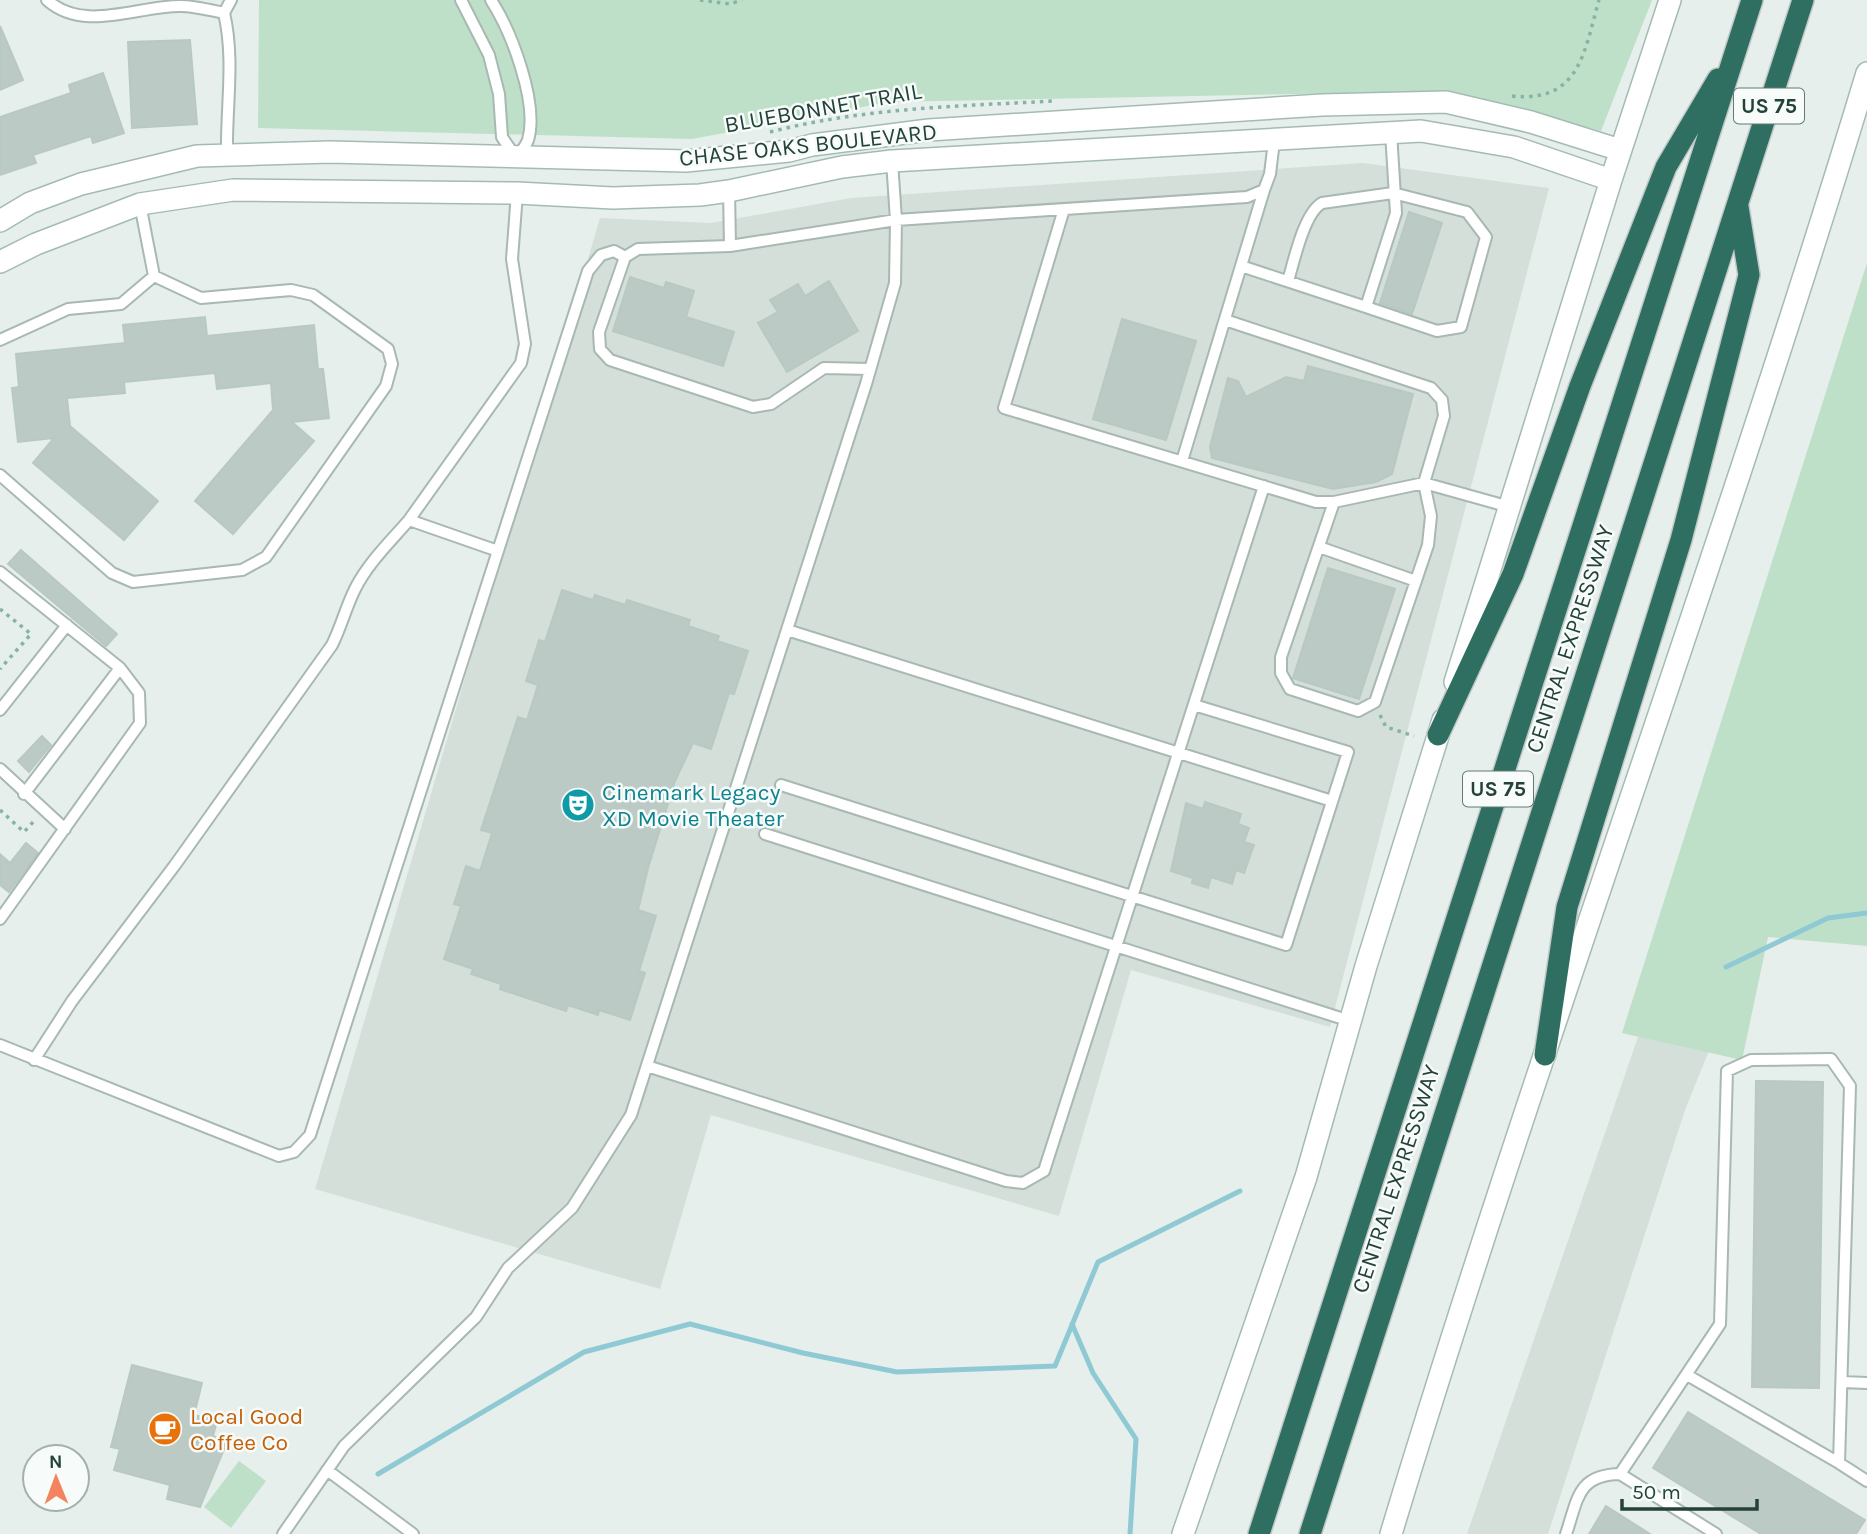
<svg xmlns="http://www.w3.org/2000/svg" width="1867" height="1534" viewBox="0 0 1867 1534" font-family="Karla,sans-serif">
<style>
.built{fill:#d4dfda}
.green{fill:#bfe0c8}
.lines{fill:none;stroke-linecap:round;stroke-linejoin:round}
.stream{stroke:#8ec9d4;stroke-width:5}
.building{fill:#bbcac4;stroke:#b8c9c2;stroke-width:2}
.lane-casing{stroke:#a8b8b2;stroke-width:14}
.secondary-casing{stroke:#a4bbb3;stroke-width:24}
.highway-casing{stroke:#c2cac8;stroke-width:24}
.path{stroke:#86b3a5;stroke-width:3.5;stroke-dasharray:3.5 5;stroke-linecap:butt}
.lane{stroke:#fff;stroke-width:10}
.secondary{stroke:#fff;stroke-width:21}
.highway{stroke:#2f6f62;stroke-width:21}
.labels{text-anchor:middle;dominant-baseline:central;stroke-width:5;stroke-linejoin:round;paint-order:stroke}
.shield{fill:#f7fbf9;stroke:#637a73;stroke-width:2}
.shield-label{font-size:21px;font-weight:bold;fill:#24423a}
.street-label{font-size:23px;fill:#24423a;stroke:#f7fbf9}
.culture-label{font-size:23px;fill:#0d838f;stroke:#f7fbf9;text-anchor:start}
.food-label{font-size:23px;fill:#c56008;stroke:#f7fbf9;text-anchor:start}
</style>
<rect width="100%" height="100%" fill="#e6efeb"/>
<path class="built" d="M1363,163L1549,188L1330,1027L1131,970L1059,1216L711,1115L660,1289L315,1189L600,218L711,223L851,198Z
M1815,788L1685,1110L1548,1534H1467L1638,1037Z"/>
<path class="green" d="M259,0H1652L1601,131L1448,91L889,102L692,139L258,128Z
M1867,263V946L1768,937L1742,1060L1622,1033Z
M239,1461L266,1481L231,1528L204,1507Z"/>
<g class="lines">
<path class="stream" d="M1726,967L1828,918L1867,913
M1072,1324L1093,1373L1136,1439L1130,1534
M378,1474L584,1352L690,1324L803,1353L897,1372L1055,1366L1098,1262L1240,1191"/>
</g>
<path class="building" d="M0,26L23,80L0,90Z
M190,40L197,124L132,128L128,42Z
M103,73L124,133L93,143L91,136L33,155L36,163L0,175V117L71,93L69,85Z
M1409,212L1442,223L1412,314L1380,303Z
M630,277L664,288L666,282L694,291L686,317L734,332L723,366L613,331Z
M829,281L858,331L787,372L758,323L778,312L770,300L798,284L805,296Z
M205,317L207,336L314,325L318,369H323L329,418L292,422L314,441L233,534L195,501L273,410L271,383L217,389L215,373L124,382L125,393L67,398L70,426L158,501L124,540L33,463L54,438L18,442L12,388L19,387L16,354L125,343L123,325Z
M1122,319L1196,341L1166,440L1093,419Z
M1308,366L1413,394L1392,474L1376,482L1333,489L1212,458L1210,447L1228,378L1238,381L1246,397L1286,377L1304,381Z
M21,550L117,634L106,646L8,564Z
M1328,568L1395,589L1359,699L1293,678Z
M562,590L593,600L595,595L625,605L627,600L690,620L688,626L719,636L717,641L748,651L734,694L729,693L711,749L693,743L675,781L648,868L638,910L656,916L639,971L645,973L630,1020L599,1010L598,1015L568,1005L566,1011L500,989L501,984L471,974L473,969L444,959L461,906L454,904L466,866L480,871L492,833L481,830L518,717L527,720L538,685L526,681L539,640L545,642Z
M42,736L51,745L29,772L18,761Z
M1205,802L1241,814L1238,824L1249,828L1244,842L1254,845L1244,873L1236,870L1232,884L1211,877L1208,888L1192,883L1193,878L1171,871L1186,803L1203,809Z
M26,843L38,853L9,892L0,885V854L10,863Z
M1756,1081L1823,1082L1819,1388L1752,1387Z
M132,1365L202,1383L194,1415L217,1421L213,1436L227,1442L200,1507L167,1499L170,1485L114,1470L120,1449L111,1447Z
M1688,1412L1865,1520L1856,1534H1761L1653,1468Z
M1606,1506L1650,1534H1589Z"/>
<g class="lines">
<defs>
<path id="lane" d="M47,0C84,33 136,6 180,6C194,6 210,10 224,13C235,60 226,106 227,154
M461,0L489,55L499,94L502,137L516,158C520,153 526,146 528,140C539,103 511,31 491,0
M224,13L231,0
M729,191L730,246
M1064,209L1004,408L1316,502H1334L1424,483L1510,507
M1241,266L1366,307L1396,213L1391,132
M1288,281C1294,261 1304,213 1322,203L1393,193L1467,212L1486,237L1461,327L1437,331L1366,307
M1225,320L1431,388L1442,400L1444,416L1424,483L1431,516L1428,545L1375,702L1358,711L1290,689L1281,673V657L1334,502
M0,340L68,309L121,304L154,276L140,204
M870,369L824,368L771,404L753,407L610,360L600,349L599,332L625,257L638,249L730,246L896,220L1247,197L1264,190L1270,174L1274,141
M1182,461L1264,190
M0,475L112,573L133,582L242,570L266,557L386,386L392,364L388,349L313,295L291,290L201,298L154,276
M1319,547L1416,581
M498,551L409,520L521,363L525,344L512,259L517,193
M0,572L120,668L139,693L140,723L0,919
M787,630L1332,801
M0,710L67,625
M0,769L65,829
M781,785L1286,945L1348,752L1194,705
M24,794L120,668
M765,834L1350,1021
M0,1045L279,1156L294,1152L310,1135L588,271L601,255L614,251L625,257
M34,1060L72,1001L175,865L332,645C341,627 346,607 355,589C368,563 390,542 409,520
M647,1066L1006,1181L1023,1183L1044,1171L1264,486
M1687,1375L1839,1463
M1842,1382L1867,1383
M327,1470L413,1534
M283,1534L344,1446L476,1317L508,1268L572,1208L631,1115L866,384L895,283L896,220L892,161
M1566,1534C1578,1499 1577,1475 1620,1474
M1716,1534L1620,1474L1720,1324L1727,1071L1751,1060L1831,1059L1850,1086L1839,1463L1867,1481"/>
<path id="secondary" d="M0,221L30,203L81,184L197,156L330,152L686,161L789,151L812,145L929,130L1322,105L1446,102L1531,122L1620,150
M0,262L36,244L140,204L233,190L517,193L613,198L700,195L729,191L842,167L892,161L1421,131L1514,147L1611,180
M1455,682L1611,180L1670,0
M1183,1534L1306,1177L1366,966L1443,720
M1391,1534C1539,1043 1719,563 1867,73"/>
<path id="highway" d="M1438,735L1513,574L1580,386L1666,167L1718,79
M1545,1055L1567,907L1681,540L1749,275L1738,207
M1259,1534L1752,0
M1310,1534L1803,0"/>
</defs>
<use href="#lane" class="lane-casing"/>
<use href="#secondary" class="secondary-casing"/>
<use href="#highway" class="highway-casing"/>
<path class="path" d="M700,0L730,4L742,0
M1512,96C1580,103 1584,52 1599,0
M770,132C863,108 959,106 1054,101
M0,609L31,634L0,669
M1380,715L1386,727L1414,736
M0,810L24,832L35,820"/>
<use href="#lane" class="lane"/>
<use href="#secondary" class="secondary"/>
<use href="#highway" class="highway"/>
</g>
<defs>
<symbol id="theatre-disc" viewBox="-11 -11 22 22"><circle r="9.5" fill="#0f9aa8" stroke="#f7fbf9"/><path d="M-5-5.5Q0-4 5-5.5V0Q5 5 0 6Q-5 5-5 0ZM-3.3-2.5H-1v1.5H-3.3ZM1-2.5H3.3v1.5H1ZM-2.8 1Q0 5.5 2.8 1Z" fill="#fff"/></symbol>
<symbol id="cafe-disc" viewBox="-11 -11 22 22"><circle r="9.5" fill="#e8710a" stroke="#f7fbf9"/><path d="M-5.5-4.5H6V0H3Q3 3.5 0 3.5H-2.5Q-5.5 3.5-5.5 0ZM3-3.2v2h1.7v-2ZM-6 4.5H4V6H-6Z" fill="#fff"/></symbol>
</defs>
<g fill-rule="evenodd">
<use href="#theatre-disc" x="559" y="786" width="38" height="38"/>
<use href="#cafe-disc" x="146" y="1410" width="38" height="38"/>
</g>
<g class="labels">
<g class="shield">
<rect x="1734" y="88.5" width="70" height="35" rx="5"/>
<rect x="1463" y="771.5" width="70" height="35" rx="5"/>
</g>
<g class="shield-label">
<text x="1769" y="106">US 75</text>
<text x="1498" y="789">US 75</text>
</g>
<g class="street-label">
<text transform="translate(823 108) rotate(-10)">BLUEBONNET TRAIL</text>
<text transform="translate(808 145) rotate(-6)">CHASE OAKS BOULEVARD</text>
<text transform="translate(1570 639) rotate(-72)">CENTRAL EXPRESSWAY</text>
<text transform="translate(1396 1179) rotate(-72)">CENTRAL EXPRESSWAY</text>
</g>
<g class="culture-label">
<text x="602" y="792">Cinemark Legacy<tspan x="602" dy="26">XD Movie Theater</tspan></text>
</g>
<g class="food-label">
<text x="190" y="1416">Local Good<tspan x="190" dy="26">Coffee Co</tspan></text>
</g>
</g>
<g transform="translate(56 1478) rotate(359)"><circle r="33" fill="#f7fbf9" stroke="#a3b1ad" stroke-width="2"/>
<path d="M0-5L12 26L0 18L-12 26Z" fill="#f4845f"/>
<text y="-10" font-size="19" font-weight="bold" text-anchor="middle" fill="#24423a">N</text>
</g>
<path d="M1622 1499v10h135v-10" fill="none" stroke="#24423a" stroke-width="3.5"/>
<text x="1632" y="1499" font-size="21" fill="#24423a" stroke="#f7fbf9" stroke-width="5" paint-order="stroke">50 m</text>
</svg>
